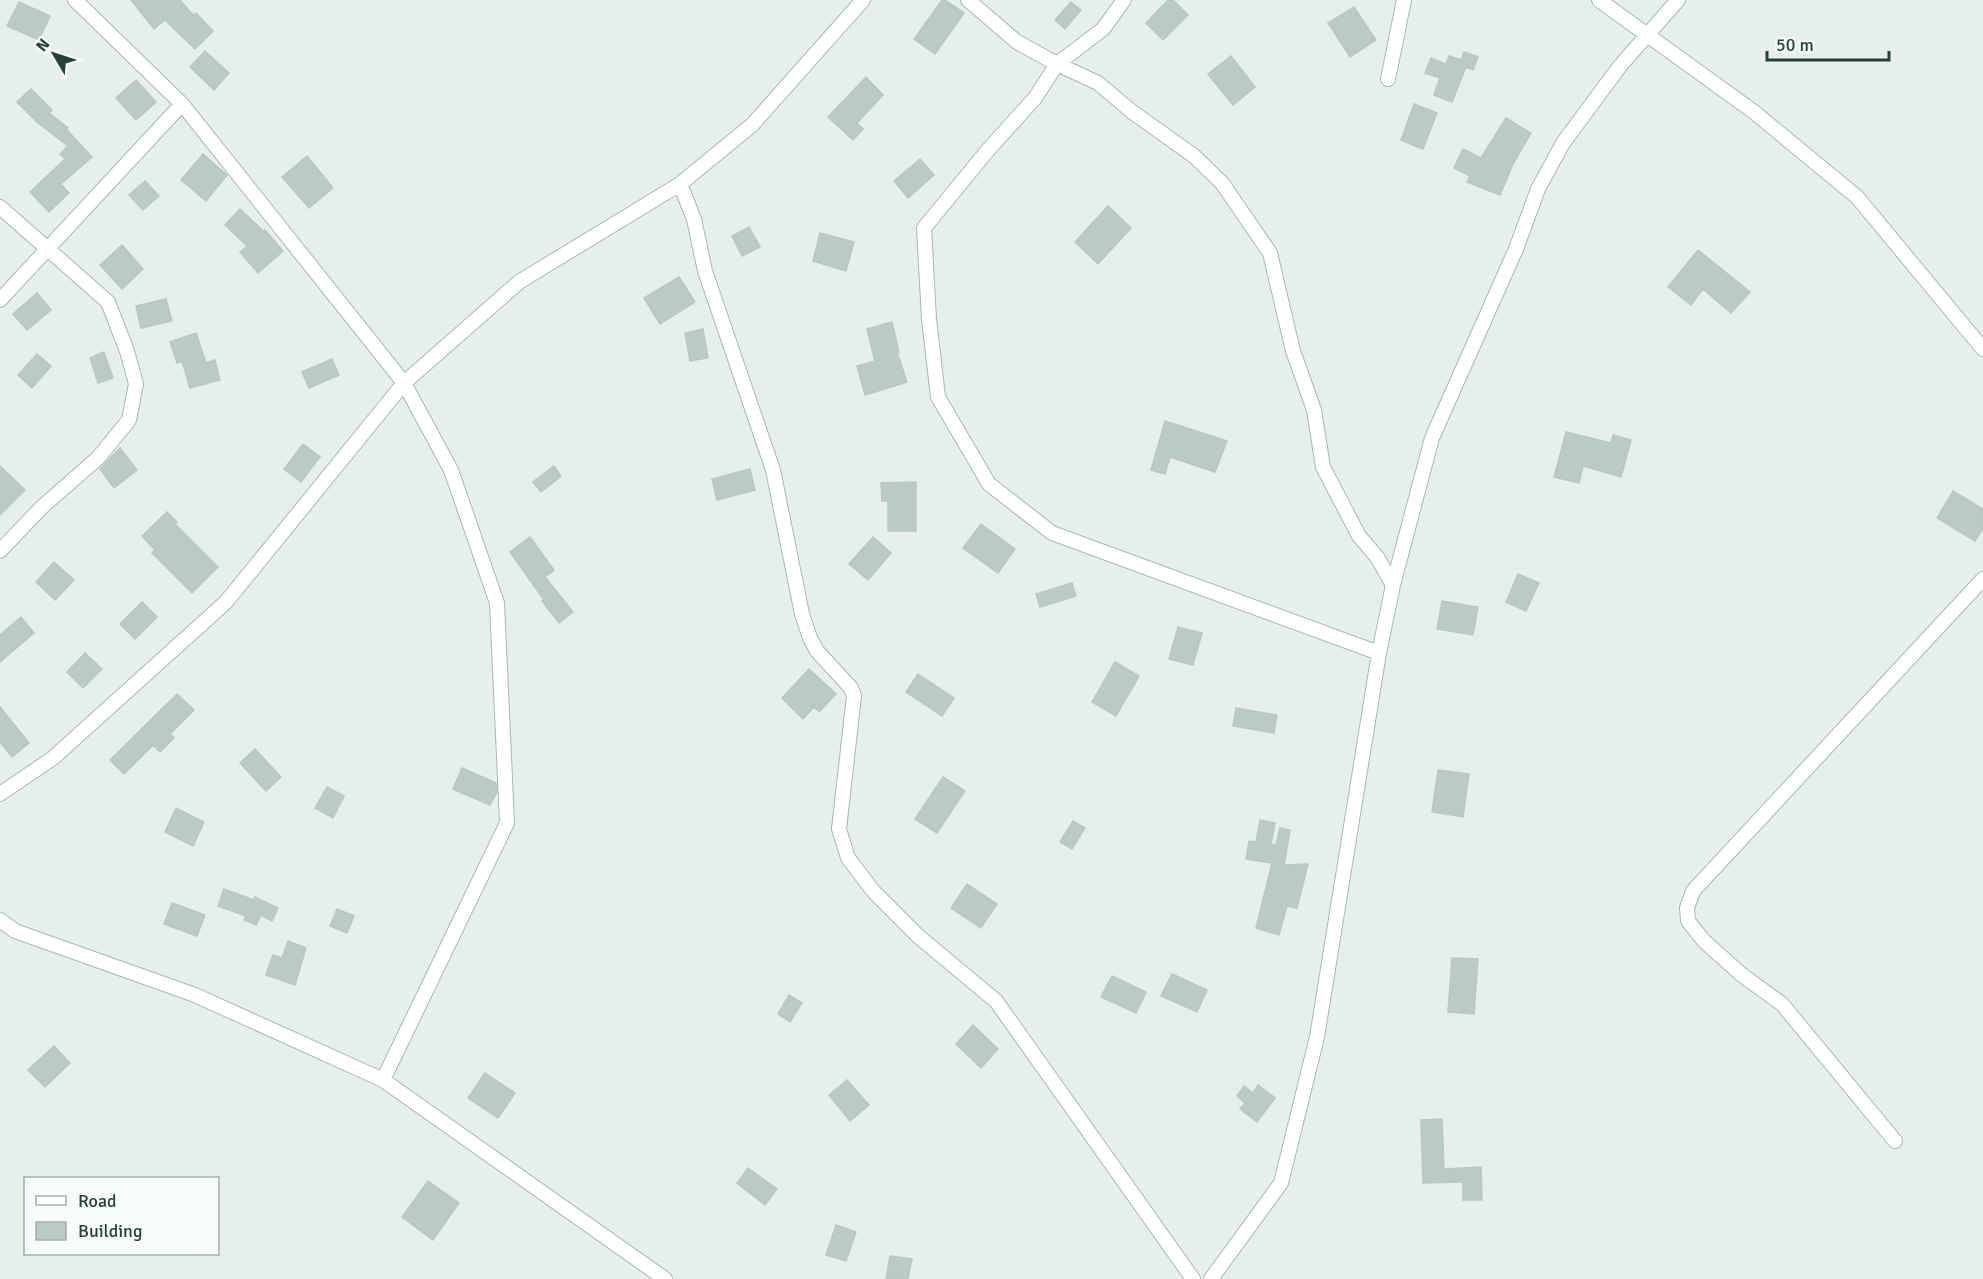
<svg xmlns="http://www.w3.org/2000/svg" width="1983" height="1279" viewBox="0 0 1983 1279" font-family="Signika,sans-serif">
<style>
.building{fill:#bbcac4;stroke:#b8c9c2;stroke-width:1.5}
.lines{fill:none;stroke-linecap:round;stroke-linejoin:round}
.street-casing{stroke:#a8b8b2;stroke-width:16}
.street{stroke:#fff;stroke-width:14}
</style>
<rect width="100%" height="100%" fill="#e6efeb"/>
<path class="building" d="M131,0H180L193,15L196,13L213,31L195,49L165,20L154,29Z
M942,0H945L964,13L935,54L914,39Z
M1168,0H1173L1188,15L1163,40L1146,23Z
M19,2L50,16L39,40L7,26Z
M1071,2L1081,10L1065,29L1055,20Z
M1354,7L1376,40L1350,57L1328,23Z
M205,51L229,73L214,90L190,67Z
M1464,52L1478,57L1473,70L1466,67L1452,102L1434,95L1440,78L1425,73L1431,58L1446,64L1449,56L1461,60Z
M1231,56L1255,87L1233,105L1208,74Z
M866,77L883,95L857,123L863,129L853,140L828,117Z
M136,80L156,102L136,120L116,98Z
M31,89L52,110L49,113L68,128L67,130L92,157L61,184L69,193L49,212L30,192L65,159L60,154L68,146L38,123L17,102Z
M1414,104L1437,113L1423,149L1401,140Z
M1506,118L1531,133L1513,164L1500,195L1467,182L1470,176L1454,168L1463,149L1481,158Z
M203,154L227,175L206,201L181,180Z
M307,156L333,188L309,208L282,177Z
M920,159L934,175L908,198L894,181Z
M145,181L159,196L143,210L129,195Z
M1108,206L1131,228L1098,264L1075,242Z
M240,209L263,231L265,230L283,251L258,273L240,252L247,246L225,225Z
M749,227L760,247L742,256L732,236Z
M820,233L854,242L846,271L813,261Z
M122,245L143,269L122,289L100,265Z
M1698,250L1750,292L1731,313L1703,289L1691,305L1668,287Z
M679,277L695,302L660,324L644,298Z
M37,293L51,310L27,330L13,314Z
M166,299L172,321L141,328L136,306Z
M892,322L899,352H897L907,382L865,395L857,366L875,361L867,329Z
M703,329L708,358L690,361L685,333Z
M196,333L206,363L215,360L220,380L190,388L182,361L177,363L170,342Z
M104,352L113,378L98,383L90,358Z
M37,354L51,366L32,388L18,375Z
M332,359L339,375L309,388L302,372Z
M1165,421L1227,441L1215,472L1170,457L1165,474L1151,470Z
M1566,432L1611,443L1613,435L1631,440L1621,477L1583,466L1579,483L1554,477Z
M303,444L320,457L301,482L284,469Z
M120,448L137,470L114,488L100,469Z
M0,466L25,490L0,515Z
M554,466L561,476L541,492L533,482Z
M750,469L755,490L717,500L712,479Z
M916,482V531H888V501H882L881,483Z
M1953,491L1983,509V528L1975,541L1937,518Z
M167,512L177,522L175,524L218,567L192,593L152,553L155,550L142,536Z
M981,524L1015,549L998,573L963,548Z
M530,537L554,570L545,577L573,612L559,623L542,601L544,600L510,552Z
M873,537L891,553L868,580L849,564Z
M54,562L74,580L55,600L36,582Z
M1518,574L1539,583L1526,611L1506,602Z
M1072,583L1076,596L1040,607L1036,594Z
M1442,601L1478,607L1473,635L1437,629Z
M142,602L157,617L135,639L120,624Z
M21,617L34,633L0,662V635Z
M1178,627L1202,633L1193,665L1169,659Z
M85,653L102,669L83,688L67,672Z
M1115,662L1139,676L1116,716L1092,702Z
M809,669L836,694L819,712L814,707L803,719L782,698Z
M918,674L954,698L942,716L906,692Z
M177,694L194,710L170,734L174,738L160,752L153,745L124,774L110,760Z
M0,707L29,743L12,757L0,742Z
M1236,708L1277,715L1274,733L1233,726Z
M255,749L281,777L266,791L240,763Z
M462,768L496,783L497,792L490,805L453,789Z
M1438,770L1469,774L1463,817L1432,812Z
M943,777L965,791L937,833L915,819Z
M327,787L344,796L333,818L315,808Z
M176,808L204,822L193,846L165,832Z
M1260,820L1275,823L1271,844L1276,845L1280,828L1290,830L1284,865L1308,864L1297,908L1287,906L1279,935L1256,928L1272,863L1246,859L1249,841L1256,842Z
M1073,821L1085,828L1072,849L1060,842Z
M967,884L997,904L981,928L951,908Z
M224,889L254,900L255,897L278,908L272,921L261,915L256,925L244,920L246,916L218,906Z
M172,903L205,915L197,936L164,924Z
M337,909L354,916L347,933L330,926Z
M288,941L306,948L295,985L266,975L273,955L282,958Z
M1452,958L1478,959L1474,1014L1448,1012Z
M1172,974L1207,990L1197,1012L1161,996Z
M1112,976L1146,992L1136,1013L1101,997Z
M789,995L802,1003L790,1022L778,1014Z
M973,1025L998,1049L981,1068L956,1044Z
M54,1046L70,1063L45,1087L28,1070Z
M485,1073L515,1093L498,1118L468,1098Z
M847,1080L869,1105L850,1121L829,1095Z
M1258,1085L1275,1098L1257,1122L1240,1109L1245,1103L1237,1096L1244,1086L1253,1093Z
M1442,1119L1444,1169L1481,1167L1482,1200H1463V1182L1423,1183L1421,1120Z
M748,1168L777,1189L765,1205L737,1183Z
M428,1181L459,1203L433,1240L402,1217Z
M836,1225L856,1232L846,1261L826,1255Z
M890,1256L912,1259L908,1279H886Z"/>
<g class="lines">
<defs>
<path id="street" d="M75,0L182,104L404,383L451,470L497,603L507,823L383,1080
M968,0L1017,42L1057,64L1035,98L988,150L924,228L929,319L938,397L989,484L1052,533L1379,653
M1124,0L1103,29L1057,64L1098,83L1131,111L1194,156L1222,183L1270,253L1293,351L1314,410L1323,467L1359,536L1377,557L1393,585
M1599,0L1754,112L1857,197L1983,349
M1388,79L1404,0
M680,184L694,219L705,271L773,470L802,614L810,638L817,651L851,688L854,696L839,829L848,858L874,892L918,936L996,1001L1193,1279
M0,207L108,302L127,351L136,384L129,420L98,458L42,507L0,551
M0,300L182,104
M0,794L53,758L226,602L404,383L519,282L680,184L752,125L863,0
M0,920L15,931L195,995L383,1080L665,1279
M1895,1141L1782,1004L1742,975L1704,941L1688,921L1687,908L1693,891L1983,579
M1211,1279L1281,1183L1317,1037L1379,653L1393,585L1432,438L1516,249L1538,189L1563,143L1620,66L1678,0"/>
</defs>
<use href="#street" class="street-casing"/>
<use href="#street" class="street"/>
</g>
<rect x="24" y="1177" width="195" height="78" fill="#f7fbf9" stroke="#a3b1ad" stroke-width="1.5"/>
<rect x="36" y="1196" width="30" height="9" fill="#ffffff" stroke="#a3b1ad" stroke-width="1.5"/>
<text x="78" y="1207" font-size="18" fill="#24423a">Road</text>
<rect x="36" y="1222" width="30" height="18" fill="#bbcac4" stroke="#a3b1ad" stroke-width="1.5"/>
<text x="78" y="1237" font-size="18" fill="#24423a">Building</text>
<g transform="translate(54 54) rotate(309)" stroke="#f7fbf9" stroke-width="4.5" paint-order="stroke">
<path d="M0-4.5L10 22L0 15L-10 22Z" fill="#24423a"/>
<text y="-9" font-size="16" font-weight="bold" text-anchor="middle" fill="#24423a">N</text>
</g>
<path d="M1767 51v9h122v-9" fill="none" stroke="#24423a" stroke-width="3"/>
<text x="1776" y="51" font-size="18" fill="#24423a" stroke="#f7fbf9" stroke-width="4.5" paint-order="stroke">50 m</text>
</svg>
